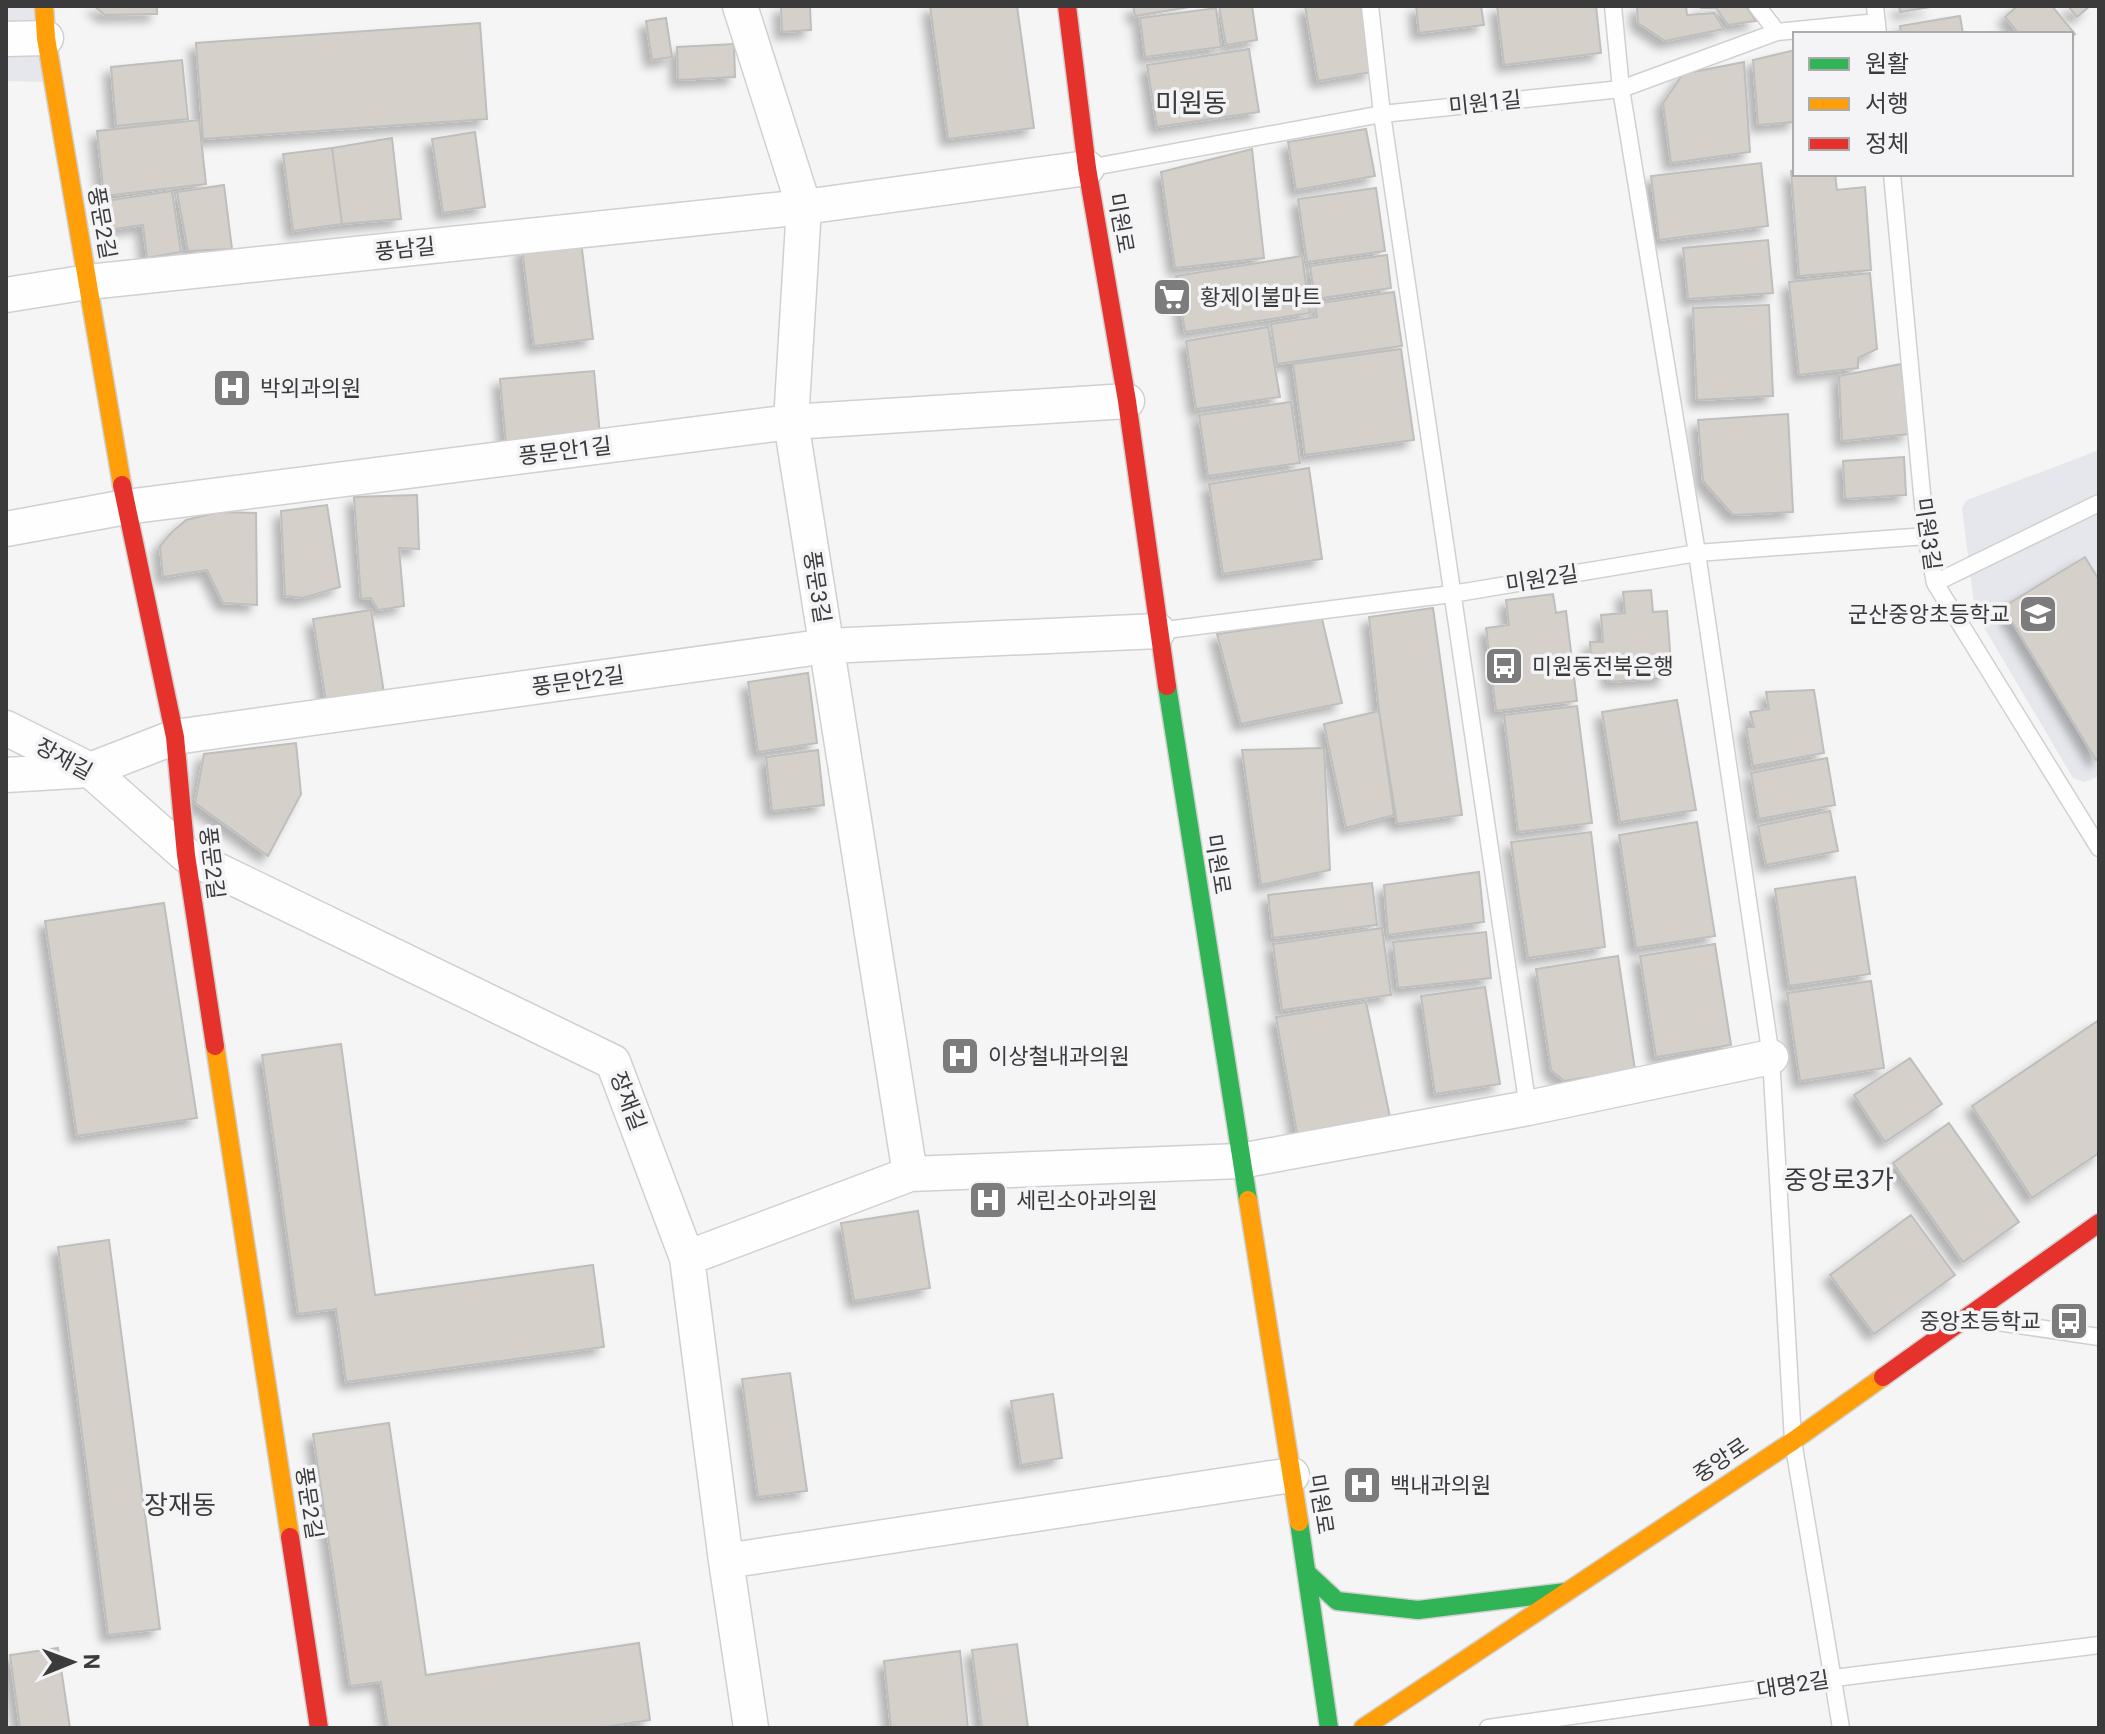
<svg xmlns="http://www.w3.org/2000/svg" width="2105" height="1734" viewBox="0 0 2105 1734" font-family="Roboto,'Noto Sans KR',sans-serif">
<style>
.built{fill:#e6e7ec}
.building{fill:#d6d0cb;stroke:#bebebd;stroke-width:2;filter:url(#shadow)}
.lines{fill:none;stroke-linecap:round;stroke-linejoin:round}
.lane-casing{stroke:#d0d0d0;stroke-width:19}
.street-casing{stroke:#d0d0d0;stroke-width:37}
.fast-casing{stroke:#d0d0d0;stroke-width:21}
.slow-casing{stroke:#d0d0d0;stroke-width:21}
.jam-casing{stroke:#d0d0d0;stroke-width:21}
.lane{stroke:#fefefe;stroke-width:16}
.street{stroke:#fefefe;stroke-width:34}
.fast{stroke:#30b455;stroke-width:18}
.slow{stroke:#ff9f0a;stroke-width:18}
.jam{stroke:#e5322d;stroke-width:18}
.labels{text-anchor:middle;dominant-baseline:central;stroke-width:7;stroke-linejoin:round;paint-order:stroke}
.street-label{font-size:22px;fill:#3b3b3b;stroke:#f4f4f6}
.poi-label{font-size:22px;fill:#3b3b3b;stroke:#f4f4f6;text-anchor:start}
.quarter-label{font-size:26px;fill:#3b3b3b;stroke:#f4f4f6}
</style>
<defs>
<filter id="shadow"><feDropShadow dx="-7" dy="7" stdDeviation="4" flood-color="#0004"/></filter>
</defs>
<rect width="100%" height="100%" fill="#f5f5f5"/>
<path class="built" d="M6,6H41L44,82L6,81Z
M2099,450V776L2084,782L2073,778L1975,612L1962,508L1967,500Z"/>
<path class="building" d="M94,6H157V14L105,15Z
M781,6H810L811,30L782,32Z
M930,6H1017L1034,128L948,139Z
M1133,6H1195L1135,16Z
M1219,6H1252L1257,40L1226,45Z
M1305,6H1361L1372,72L1318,81Z
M1416,6H1481L1484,25L1419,33Z
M1497,6H1596L1601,53L1504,65Z
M1637,6H1686L1687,15L1714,13L1724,29L1665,41L1638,23Z
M1700,6H1746L1756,21L1728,25L1716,8H1701Z
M1899,6H1931V7L1900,12Z
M2017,6H2052L2075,34L2071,37V34H2019L2005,17Z
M2068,6H2090L2077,17Z
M1216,8L1221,47L1145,57L1140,18Z
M1960,16L1963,34H1901L1900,26Z
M666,18L672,57L652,60L646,21Z
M480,23L487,119L203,139L196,43Z
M734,44L735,77L678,80L677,47Z
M1249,49L1259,112L1157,127L1147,65Z
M1795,50V122L1758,125L1753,60Z
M182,60L188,119L116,126L111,67Z
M1744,62L1750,152L1671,163L1663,103L1683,74Z
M199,120L206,184L104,196L97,131Z
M1366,129L1375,176L1296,190L1288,142Z
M475,132L485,207L443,213L432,139Z
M392,138L401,219L342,224L332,148Z
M332,148L342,224L293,231L283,154Z
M1252,149L1264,258L1175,268L1161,172Z
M1761,163L1768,226L1659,240L1651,176Z
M1795,170V174H1835L1837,190L1865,187L1871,270L1799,276L1791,171Z
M224,185L232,249L188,251L177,192Z
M1376,188L1385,251L1307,262L1298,199Z
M172,191L181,252L147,258L143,225L109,230L105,201Z
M1768,240L1773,293L1688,299L1683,248Z
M581,241L593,339L534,346L522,248Z
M1387,255L1391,288L1315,299L1310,266Z
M1302,256L1310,313L1185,332L1176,276Z
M1870,273L1877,349L1858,358V368L1799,375L1789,282Z
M1394,292L1402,346L1277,364L1271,324L1317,317L1315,304Z
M1769,305L1773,396L1697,400L1693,308Z
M1268,327L1280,397L1196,409L1186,341Z
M1401,349L1414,440L1305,455L1293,364Z
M1901,364L1909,434L1842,441L1839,376Z
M594,371L600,435L506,444L500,379Z
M1291,402L1300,463L1208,476L1199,415Z
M1788,414L1793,512L1733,515L1703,481L1698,420Z
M1904,457L1906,495L1845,499L1843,461Z
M1309,468L1322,559L1223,574L1209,484Z
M417,495L419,549L399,548L404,606L378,610L371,598L361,599L354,497Z
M327,505L340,587L303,598L285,596L281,511Z
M219,512L256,513L257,605L223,603L207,570L163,577L160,546L171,533L186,520Z
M2085,557L2099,580V758L2096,760L2003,607Z
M1651,590L1653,612L1667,611L1671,663L1664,668L1665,678L1609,682L1607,659L1591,661L1590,642H1603L1601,615L1625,613L1623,592Z
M1553,594L1556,613L1566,611L1577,701L1496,711L1486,628L1509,625L1506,600Z
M1433,608L1462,815L1397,824L1379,711L1369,617Z
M371,610L384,693L326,702L313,619Z
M1322,619L1342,703L1241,724L1217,634Z
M808,673L817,743L758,752L748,682Z
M1814,690L1824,753L1753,766L1746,727H1754L1750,712L1769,709L1766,692Z
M1677,700L1696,810L1620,822L1602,712Z
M1577,706L1592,823L1518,832L1504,715Z
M1379,711L1394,815L1346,828L1324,724Z
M296,743L301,794L268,856L195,803L204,754Z
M1324,748L1330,870L1261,885L1242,750Z
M818,750L824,805L772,811L766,757Z
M1827,758L1835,805L1759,819L1751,773Z
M1830,811L1838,851L1766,865L1758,826Z
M1697,822L1715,936L1636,948L1619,835Z
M1591,832L1605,947L1528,958L1511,842Z
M1479,872L1484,922L1388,935L1384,885Z
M1855,877L1870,974L1789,986L1775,889Z
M1372,883L1377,925L1273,938L1268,895Z
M164,903L197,1118L77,1136L45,921Z
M1382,928L1391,995L1282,1010L1273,944Z
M1486,932L1491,978L1398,988L1393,942Z
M1715,944L1731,1045L1656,1057L1640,956Z
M1618,956L1635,1070L1564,1081L1551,1070L1536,969Z
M1871,981L1884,1068L1800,1081L1787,993Z
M1485,987L1500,1084L1435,1094L1421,996Z
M1366,1002L1391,1122L1298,1138L1276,1017Z
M2099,1020V1153L2032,1198L1972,1106Z
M341,1044L375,1295L593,1265L604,1347L346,1382L336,1309L298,1314L262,1055Z
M1910,1058L1942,1104L1885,1142L1854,1095Z
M1949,1123L2019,1222L1963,1262L1893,1163Z
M918,1211L930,1288L854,1301L841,1223Z
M1911,1215L1955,1275L1874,1334L1830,1275Z
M109,1240L160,1629L108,1635L58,1247Z
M790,1373L807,1491L758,1497L742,1379Z
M1053,1394L1062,1458L1021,1465L1011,1401Z
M389,1423L426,1675L639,1643L650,1720L599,1728H388L381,1682L350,1686L313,1434Z
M1017,1644L1028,1728H982L972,1650Z
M58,1648L70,1728H20L10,1655Z
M960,1651L968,1728H891L884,1661Z"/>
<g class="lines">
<defs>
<path id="lane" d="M1370,6L1382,114L1528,1108
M1613,6L1621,89L1697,553L1771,1057L1793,1441L1841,1728
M1757,6L1777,32
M1875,6L1878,34
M1088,168L1382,114L1621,89L1777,32L1877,22
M1892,174L1926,536L1935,583L2099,848
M1935,583L2099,503
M1158,631L1452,594L1697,553L1926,536
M1978,1319L2099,1337
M1488,1728L1834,1678L2099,1645"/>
<path id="street" d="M740,6L804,207L791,422L910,1174
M6,39L46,38
M6,295L88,282L804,207L1087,168
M6,529L126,507L791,422L1127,401
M6,728L90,770L186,855L613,1062L687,1258L726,1561L751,1728
M6,775L90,770L175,737L827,646L1158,631
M687,1258L910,1174L1240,1161L1528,1108L1771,1057
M726,1561L1292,1475"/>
<path id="fast" d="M1167,686L1248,1200
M1299,1522L1329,1728
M1307,1573L1337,1601L1418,1610L1566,1592"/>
<path id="slow" d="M44,6L46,38L122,485
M215,1046L290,1537
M1248,1200L1299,1522
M1363,1728L1793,1441L1883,1377"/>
<path id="jam" d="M1067,6L1087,168L1127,401L1167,686
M122,485L175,737L186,855L215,1046
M1883,1377L2099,1223
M290,1537L319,1728"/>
</defs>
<use href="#lane" class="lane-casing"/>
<use href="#street" class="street-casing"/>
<use href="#fast" class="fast-casing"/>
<use href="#slow" class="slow-casing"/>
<use href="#jam" class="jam-casing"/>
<use href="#lane" class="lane"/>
<use href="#street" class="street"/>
<use href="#fast" class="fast"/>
<use href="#slow" class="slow"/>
<use href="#jam" class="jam"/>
</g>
<defs>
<symbol id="supermarket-square" viewBox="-11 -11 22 22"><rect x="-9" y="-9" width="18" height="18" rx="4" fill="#7c7c7c" stroke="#f4f4f6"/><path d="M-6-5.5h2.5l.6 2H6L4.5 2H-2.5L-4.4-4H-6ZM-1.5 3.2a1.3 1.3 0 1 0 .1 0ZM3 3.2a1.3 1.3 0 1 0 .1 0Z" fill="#fff"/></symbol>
<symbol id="hospital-square" viewBox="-11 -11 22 22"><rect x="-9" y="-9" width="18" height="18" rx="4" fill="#7c7c7c" stroke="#f4f4f6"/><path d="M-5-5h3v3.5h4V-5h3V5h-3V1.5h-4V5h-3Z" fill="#fff"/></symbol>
<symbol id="school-square" viewBox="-11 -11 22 22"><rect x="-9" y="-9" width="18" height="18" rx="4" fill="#7c7c7c" stroke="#f4f4f6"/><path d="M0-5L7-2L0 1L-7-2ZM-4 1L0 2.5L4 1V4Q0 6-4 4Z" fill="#fff"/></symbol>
<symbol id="bus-square" viewBox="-11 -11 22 22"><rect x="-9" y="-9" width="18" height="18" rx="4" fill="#7c7c7c" stroke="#f4f4f6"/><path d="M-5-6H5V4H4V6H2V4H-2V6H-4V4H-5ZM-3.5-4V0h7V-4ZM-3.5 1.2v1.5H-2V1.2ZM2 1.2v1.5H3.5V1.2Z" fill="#fff"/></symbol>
</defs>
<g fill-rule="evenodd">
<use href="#supermarket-square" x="1150" y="275" width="44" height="44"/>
<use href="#hospital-square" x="210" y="366" width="44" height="44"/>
<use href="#school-square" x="2016" y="592" width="44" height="44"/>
<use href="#bus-square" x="1482" y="644" width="44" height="44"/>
<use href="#hospital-square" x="938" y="1034" width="44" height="44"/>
<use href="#hospital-square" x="966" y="1178" width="44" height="44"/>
<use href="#bus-square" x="2047" y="1299" width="44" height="44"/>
<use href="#hospital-square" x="1340" y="1463" width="44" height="44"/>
</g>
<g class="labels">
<g class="street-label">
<text transform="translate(1485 103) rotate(-6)">미원1길</text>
<text transform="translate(102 223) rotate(80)">풍문2길</text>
<text transform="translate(1121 223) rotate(80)">미원로</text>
<text transform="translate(405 249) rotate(-6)">풍남길</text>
<text transform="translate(565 451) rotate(-7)">풍문안1길</text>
<text transform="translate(1928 534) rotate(82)">미원3길</text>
<text transform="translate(1542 579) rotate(-9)">미원2길</text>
<text transform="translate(817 587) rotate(81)">풍문3길</text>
<text transform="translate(578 681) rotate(-8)">풍문안2길</text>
<text transform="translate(64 759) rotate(29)">장재길</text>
<text transform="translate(212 863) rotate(83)">풍문2길</text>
<text transform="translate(1218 864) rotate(81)">미원로</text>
<text transform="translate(628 1101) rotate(69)">장재길</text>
<text transform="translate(1721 1460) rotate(-34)">중앙로</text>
<text transform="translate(309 1503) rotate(81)">풍문2길</text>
<text transform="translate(1321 1504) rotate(81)">미원로</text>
<text transform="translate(1793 1685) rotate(-9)">대명2길</text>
</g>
<g class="poi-label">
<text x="1200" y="297">황제이불마트</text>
<text x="260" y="388">박외과의원</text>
<text x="2010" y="614" text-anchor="end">군산중앙초등학교</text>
<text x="1532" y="666">미원동전북은행</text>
<text x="988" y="1056">이상철내과의원</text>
<text x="1016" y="1200">세린소아과의원</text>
<text x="2041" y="1321" text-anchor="end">중앙초등학교</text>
<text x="1390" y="1485">백내과의원</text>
</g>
<g class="quarter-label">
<text x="1191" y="103">미원동</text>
<text x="1839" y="1180">중앙로3가</text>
<text x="180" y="1505">장재동</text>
</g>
</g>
<rect width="2105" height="1734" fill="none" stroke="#3b3b3b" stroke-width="16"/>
<rect x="1793" y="32" width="280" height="144" fill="#f4f4f6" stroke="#aaaaab" stroke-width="2"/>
<rect x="1809" y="58" width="40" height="12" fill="#30b455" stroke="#aaaaab" stroke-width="2"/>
<text x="1865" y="72" font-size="24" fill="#3b3b3b">원활</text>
<rect x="1809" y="98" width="40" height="12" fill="#ff9f0a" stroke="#aaaaab" stroke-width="2"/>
<text x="1865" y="112" font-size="24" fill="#3b3b3b">서행</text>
<rect x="1809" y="138" width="40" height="12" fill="#e5322d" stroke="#aaaaab" stroke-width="2"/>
<text x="1865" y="152" font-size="24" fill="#3b3b3b">정체</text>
<g transform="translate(72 1662) rotate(89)" stroke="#f4f4f6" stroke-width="6" paint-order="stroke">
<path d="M0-6L14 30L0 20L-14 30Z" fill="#3b3b3b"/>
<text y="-12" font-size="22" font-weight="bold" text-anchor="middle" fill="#3b3b3b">N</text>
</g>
</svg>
